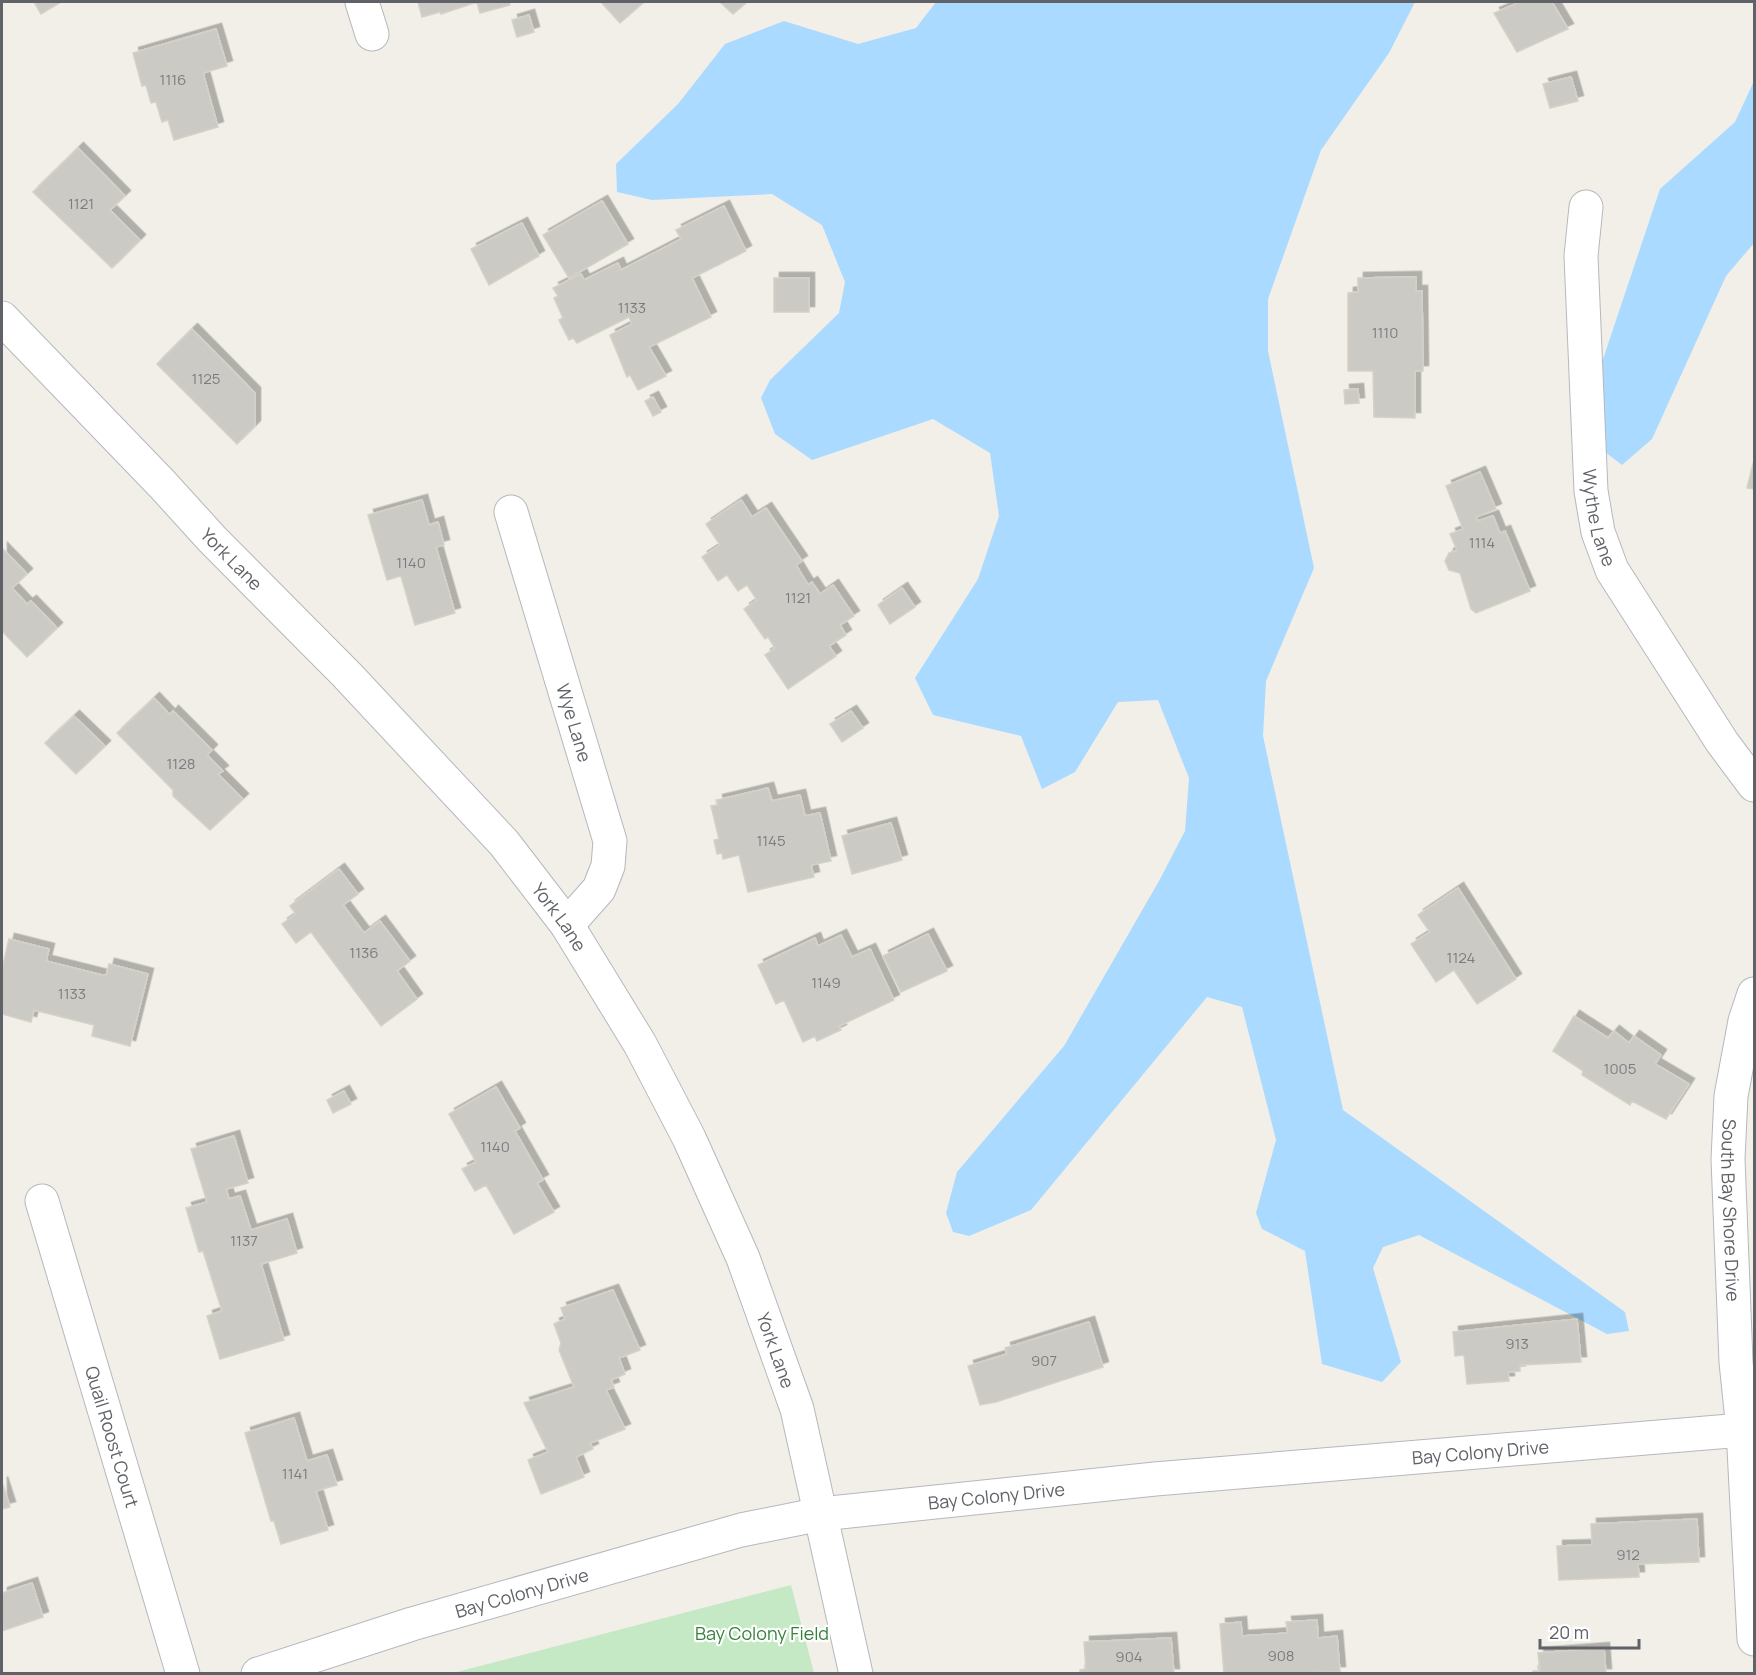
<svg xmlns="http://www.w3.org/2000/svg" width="1756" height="1675" viewBox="0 0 1756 1675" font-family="Manrope,sans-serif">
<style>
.green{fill:#c5e8c5}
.water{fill:#aadaff}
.building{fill:#cccac5;stroke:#d6d1c6;stroke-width:1.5;filter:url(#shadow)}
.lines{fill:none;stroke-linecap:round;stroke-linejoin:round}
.minor-casing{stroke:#b5b8bc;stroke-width:35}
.minor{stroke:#fff;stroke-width:33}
.labels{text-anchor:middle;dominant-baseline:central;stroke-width:4.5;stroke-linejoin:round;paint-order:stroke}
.number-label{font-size:15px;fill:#7a7d7f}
.street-label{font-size:18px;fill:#5f6368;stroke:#fff}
.park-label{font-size:18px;fill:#348238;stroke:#fff}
</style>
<defs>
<filter id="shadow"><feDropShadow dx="5.5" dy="-5.5" stdDeviation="0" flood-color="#0004"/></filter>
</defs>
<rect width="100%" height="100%" fill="#f1efe8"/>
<path class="green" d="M791,1585L814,1673H453Z"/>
<path class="water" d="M936,2H1415L1389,53L1321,150L1268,299V351L1314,568L1266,681L1263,736L1343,1110L1625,1312L1629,1331L1607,1334L1419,1235L1383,1247L1373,1268L1401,1362L1382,1382L1322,1364L1305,1251L1262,1229L1256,1213L1276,1140L1242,1007L1207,997L1031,1210L969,1236L953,1232L946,1213L957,1172L1064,1046L1159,881L1185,831L1189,778L1158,700L1118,702L1075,772L1042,789L1021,736L933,715L915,678L978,579L999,516L990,453L933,419L812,460L775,434L761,398L770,380L839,313L845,282L822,225L772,194L652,200L617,192L616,164L678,104L725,44L784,21L858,44L916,28Z
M1754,81V243L1726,276L1652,439L1622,465L1601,449L1595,383L1660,189L1735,122Z"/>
<path class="building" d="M34,2H61L41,14Z
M418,2H509L510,5L480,13L477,2L441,14L440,12L422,17Z
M601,2H644L620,23Z
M720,2H747L733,14Z
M1520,2H1552L1568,29L1517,52L1494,13Z
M529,15L534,32L517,37L512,20Z
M216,29L227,66L203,73L218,127L174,140L168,120L162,122L156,102L151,103L146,85L142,86L133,53Z
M1571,77L1578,101L1550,108L1543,84Z
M78,148L125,196L110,210L140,240L112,268L33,192Z
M602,201L628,244L569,278L543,235Z
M724,206L746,251L692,278L711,317L649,347L666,376L638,390L630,375L627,377L610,335L632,324L629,317L577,343L573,338L569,340L559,320L563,318L554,298L558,296L553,288L581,274L584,280L618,263L621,270L681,239L676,230Z
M522,223L539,256L489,285L471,249Z
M1416,277V291H1422L1423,371H1415V418L1374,417L1373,371H1348V293L1358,292V278Z
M774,278H809V312H774Z
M192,329L255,393V426L237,444L157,364Z
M1358,389L1359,403L1345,404L1344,390Z
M653,397L661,412L653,416L645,401Z
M1754,460V489L1747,488Z
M1480,472L1496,509L1476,517L1478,521L1493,516L1500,533L1505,531L1530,591L1476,613L1471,609L1460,573L1449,570L1445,561L1449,553L1457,550L1450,534L1463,529L1446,486Z
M422,500L429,525L438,522L444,545L436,547L455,613L415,625L401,576L387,580L368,515Z
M741,500L752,517L766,508L802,561L796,565L808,585L812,582L820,594L833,585L854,616L840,625L846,635L829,646L836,656L788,689L765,655L775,648L768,637L765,639L744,609L757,600L747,585L738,591L727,575L718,581L702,557L720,545L706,524Z
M2,548L27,574L12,588L27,604L31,601L57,628L27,657L2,631Z
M902,588L915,607L890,624L878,605Z
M154,698L170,715L173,711L212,750L207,755L223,771L218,774L243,799L210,830L173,796V790L117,733Z
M851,711L863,728L842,742L830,724Z
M74,716L105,746L76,774L45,743Z
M768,788L772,801L800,795L805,816L820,813L831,861L811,865L814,877L748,892L739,855L723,859L722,853L717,854L714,840L719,839L711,806L718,805L717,800Z
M891,823L902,860L852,874L842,836Z
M339,869L358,894L343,905L364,933L380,921L410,961L397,971L417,999L381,1026L311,932L296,943L282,924L296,914L290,906Z
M1458,888L1516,979L1477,1004L1454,970L1436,982L1411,944L1430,932L1418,915Z
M928,934L947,971L901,992L883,956Z
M841,935L852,957L870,949L894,1000L839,1026L841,1030L817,1041L815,1036L803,1042L784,1000L776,1004L758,965L815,938L818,946Z
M9,939L49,949L46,961L106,976L109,964L148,974L130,1046L92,1036L94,1025L34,1010L31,1022L2,1014V969Z
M1574,1016L1608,1038L1614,1031L1629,1043L1634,1036L1661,1055L1655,1064L1689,1084L1666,1119L1632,1101L1630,1105L1582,1075L1583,1071L1553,1051Z
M496,1087L520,1128L515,1131L543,1180L537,1183L554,1212L514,1234L486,1185L475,1191L462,1169L476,1162L449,1114Z
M344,1091L351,1104L333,1113L327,1100Z
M234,1136L248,1183L226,1189L229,1199L240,1196L251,1230L287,1219L297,1253L261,1264L284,1340L220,1359L207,1316L222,1311L203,1251L199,1252L186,1208L207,1202L191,1149Z
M613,1290L640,1350L619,1358L625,1374L611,1380L614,1387L606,1390L625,1429L590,1443L593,1449L576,1457L584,1477L541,1494L528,1460L548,1452L524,1403L574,1387L559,1350L561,1343L554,1324L565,1319L561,1308Z
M1577,1319L1581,1362L1520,1365V1371L1508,1372L1509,1381L1467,1384L1464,1355L1455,1356L1453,1332Z
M1089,1322L1103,1367L996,1402L980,1405L968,1366L1007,1354L1005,1348Z
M294,1418L307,1461L327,1455L337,1485L316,1491L328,1530L281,1544L274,1521H271L245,1433Z
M2,1482L10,1507L2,1509Z
M1697,1519L1699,1562L1638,1564L1639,1577L1559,1580L1557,1546L1592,1545L1591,1524Z
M32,1583L43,1617L2,1631V1593Z
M1317,1620L1318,1638L1337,1636L1340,1672L1224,1674L1220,1624L1241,1622L1242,1636L1288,1633L1286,1622Z
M1171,1638L1174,1674H1080V1670L1086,1669L1084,1642Z
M1604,1648L1606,1674H1533V1671H1540L1538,1653Z"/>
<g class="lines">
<defs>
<g id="minor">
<path d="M362,2L372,34"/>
<path id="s1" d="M1586,207L1581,256L1591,491L1598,532L1612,570L1722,742L1754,785"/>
<path id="s2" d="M2,318L163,485L212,539L347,675L504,843L567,925L640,1044L689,1138L743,1258L797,1409L856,1674"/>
<path id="s3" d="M511,512L610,841L608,866L599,889L567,925"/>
<path id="s4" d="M1754,994L1745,1021L1731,1096L1728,1159L1736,1362L1743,1430L1754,1639"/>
<path id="s5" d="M42,1201L183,1674"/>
<path id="s6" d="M258,1674L412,1624L741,1530L821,1514L1155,1479L1754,1429"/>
</g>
</defs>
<use href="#minor" class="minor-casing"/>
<use href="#minor" class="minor"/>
</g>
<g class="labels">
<g class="number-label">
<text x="173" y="79">1116</text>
<text x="81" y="203">1121</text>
<text x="632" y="307">1133</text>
<text x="1385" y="332">1110</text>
<text x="206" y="378">1125</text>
<text x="1482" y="542">1114</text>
<text x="411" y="562">1140</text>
<text x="798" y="597">1121</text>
<text x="181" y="763">1128</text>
<text x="771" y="840">1145</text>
<text x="364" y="952">1136</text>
<text x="1461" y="957">1124</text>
<text x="826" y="982">1149</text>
<text x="72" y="993">1133</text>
<text x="1620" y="1068">1005</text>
<text x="495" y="1146">1140</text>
<text x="244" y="1240">1137</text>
<text x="1517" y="1343">913</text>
<text x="1044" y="1360">907</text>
<text x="295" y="1473">1141</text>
<text x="1628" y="1554">912</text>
<text x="1281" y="1655">908</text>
<text x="1129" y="1656">904</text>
</g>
<g class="street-label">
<text stroke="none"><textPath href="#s1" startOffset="312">Wythe Lane</textPath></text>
<text stroke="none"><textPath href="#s2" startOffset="333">York Lane</textPath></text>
<text stroke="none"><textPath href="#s3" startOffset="220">Wye Lane</textPath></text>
<text stroke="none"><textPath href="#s2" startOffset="819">York Lane</textPath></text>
<text stroke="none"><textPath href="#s4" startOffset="219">South Bay Shore Drive</textPath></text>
<text stroke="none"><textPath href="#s2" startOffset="1305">York Lane</textPath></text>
<text stroke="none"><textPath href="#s5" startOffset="246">Quail Roost Court</textPath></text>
<text stroke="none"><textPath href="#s6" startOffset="1248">Bay Colony Drive</textPath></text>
<text stroke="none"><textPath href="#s6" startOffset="762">Bay Colony Drive</textPath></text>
<text stroke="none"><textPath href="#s6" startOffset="276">Bay Colony Drive</textPath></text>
</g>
<g class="park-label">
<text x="762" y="1633">Bay Colony Field</text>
</g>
</g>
<rect width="1756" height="1675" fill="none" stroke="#5f6368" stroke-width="6"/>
<path d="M1540 1639v9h99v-9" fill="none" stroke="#5f6368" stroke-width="3"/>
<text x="1549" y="1639" font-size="18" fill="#5f6368" stroke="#ffffff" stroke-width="4.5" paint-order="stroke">20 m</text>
</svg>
